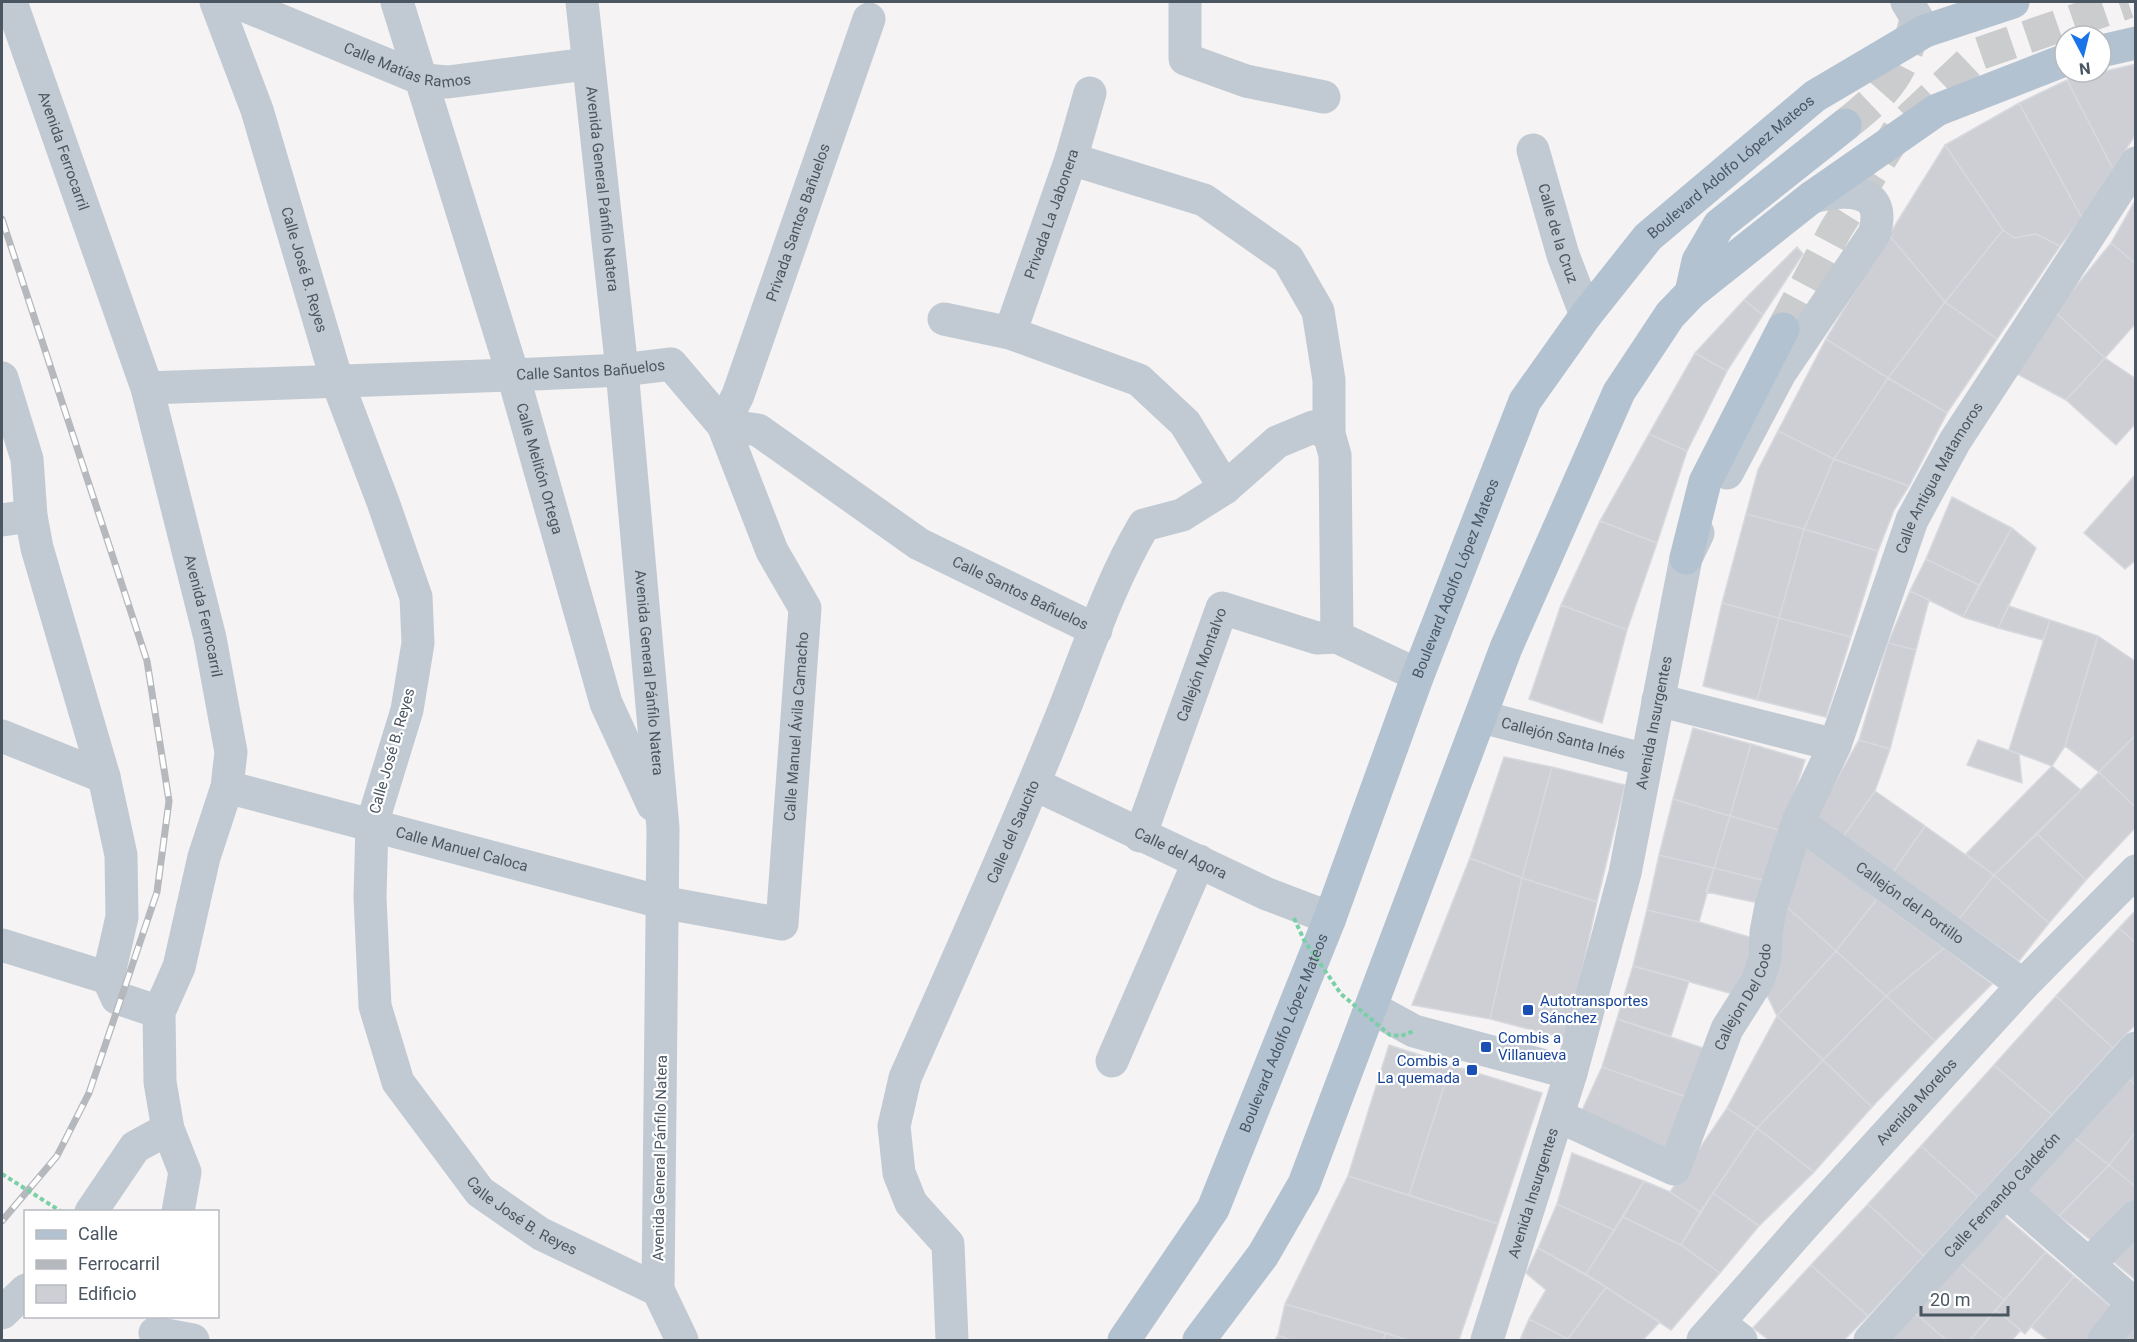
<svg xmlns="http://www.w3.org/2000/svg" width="2137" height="1342" viewBox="0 0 2137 1342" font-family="Roboto,sans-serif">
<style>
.building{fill:#cdcfd5;stroke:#d7d9de;stroke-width:1.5}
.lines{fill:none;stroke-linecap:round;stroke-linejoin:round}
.major-tunnel{stroke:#caccce;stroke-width:33;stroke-dasharray:33 16;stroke-linecap:butt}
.minor{stroke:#c1cad2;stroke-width:33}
.major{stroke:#b3c2d1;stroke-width:33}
.rail-casing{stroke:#b5b8bd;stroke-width:7}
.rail{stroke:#fff;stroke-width:4.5;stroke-dasharray:14;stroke-linecap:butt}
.path-bridge{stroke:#7ad0a6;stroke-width:4;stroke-dasharray:4.5 3;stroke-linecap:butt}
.transit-dot{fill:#1a4fb4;stroke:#fff;stroke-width:2}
.labels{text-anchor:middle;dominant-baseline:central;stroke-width:4.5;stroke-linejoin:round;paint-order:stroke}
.street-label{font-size:15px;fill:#4a5661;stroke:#fff}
.transit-label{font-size:15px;fill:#164399;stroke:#fff;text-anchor:start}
</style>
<rect width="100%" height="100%" fill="#f5f3f3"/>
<path class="building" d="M2136,64V134L2113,169L2067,80Z
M2067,80L2113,169L2082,218L2019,103Z
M2019,103L2082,218L2060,246L2036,234L2014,238L2003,230L1945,145Z
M1945,145L2003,230L1945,302L1889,235Z
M2136,199V264L2111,243Z
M2003,230L2014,238L2036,234L2060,246L1997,339L1945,302Z
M1889,235L1945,302L1888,378L1826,339Z
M2111,243L2136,264V323L2105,358L2055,312Z
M1797,247L1803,254L1763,315L1744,300Z
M1744,300L1763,315L1727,371L1695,353Z
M1945,302L1997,339L1947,413L1888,378Z
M2055,312L2105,358L2066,400L2017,374Z
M1826,339L1888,378L1834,459L1778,431Z
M1695,353L1727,371L1687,451L1649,434Z
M2105,358L2136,379V423L2116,445L2066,400Z
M1888,378L1947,413L1909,486L1834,459Z
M1778,431L1834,459L1804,529L1746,514L1758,470Z
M1649,434L1687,451L1657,543L1600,521Z
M1834,459L1909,486L1894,510L1878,551L1804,529Z
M2136,474V560L2125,569L2084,533Z
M1952,497L2012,528L1979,585L1926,559Z
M1746,514L1804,529L1779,618L1722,603Z
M1600,521L1657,543L1627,630L1561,605Z
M2012,528L2036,548L1998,628L1963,617Z
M1804,529L1878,551L1851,637L1779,618Z
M1926,559L1979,585L1963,617L1910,591Z
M1910,591L1929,600L1916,650L1888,643Z
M1722,603L1779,618L1757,700L1703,686Z
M1561,605L1627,630L1602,723L1529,699Z
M2009,606L2050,620L2043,640L1998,628Z
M1779,618L1851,637L1826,717L1757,700Z
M2050,620L2098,636L2065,746L2052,766L2009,750Z
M2098,636L2136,662V735L2099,772L2065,746Z
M1888,643L1916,650L1890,749L1859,740Z
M1693,728L1751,744L1730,816L1673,799Z
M2136,735V808L2099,772Z
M1859,740L1890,749L1875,791L1843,837L1816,816Z
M1978,740L2019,754L2022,783L1967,765Z
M1751,744L1805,760L1782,831L1730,816Z
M1504,757L1552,767L1522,878L1470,858Z
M2052,766L2081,790L1994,875L1966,854Z
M1552,767L1625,785L1597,902L1522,878Z
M2099,772L2136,808V827L2086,880L2037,834Z
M1875,791L1925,826L1893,872L1843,837Z
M1673,799L1730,816L1714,868L1659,855Z
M1730,816L1782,831L1766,881L1714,868Z
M1925,826L1994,875L1959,919L1893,872Z
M2037,834L2086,880L2049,923L1994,875Z
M1806,845L1877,899L1836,951L1787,907Z
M1659,855L1714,868L1699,922L1647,910Z
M1470,858L1522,878L1490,1019L1412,1005Z
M1714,868L1766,881L1758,903L1706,892Z
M1994,875L2049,923L2019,961L1959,919Z
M1522,878L1597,902L1567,1039L1490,1019Z
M1877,899L1944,948L1886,996L1836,951Z
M1787,907L1836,951L1777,1016L1764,989Z
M1647,910L1699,922L1756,939L1740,996L1633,966Z
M2136,910V943L2119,928Z
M2119,928L2136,943V1024L2113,1048L2056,996Z
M1944,948L1992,984L1935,1041L1886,996Z
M1836,951L1886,996L1823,1060L1777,1016Z
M1633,966L1689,981L1671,1036L1617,1019Z
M1886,996L1935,1041L1872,1107L1823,1060Z
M2056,996L2113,1048L2052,1115L1994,1065Z
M1777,1016L1823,1060L1757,1128L1727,1108Z
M1617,1019L1709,1050L1692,1099L1602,1067Z
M1389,1045L1451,1065L1409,1195L1348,1176Z
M1823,1060L1872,1107L1814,1172L1757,1128Z
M1451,1065L1542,1093L1498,1224L1409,1195Z
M1994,1065L2052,1115L1978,1197L1921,1146Z
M2136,1066V1085L2126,1077Z
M1602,1067L1692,1099L1667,1152L1579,1117Z
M2126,1077L2136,1085V1132L2109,1165L2072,1136Z
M1727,1108L1757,1128L1700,1212L1670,1192Z
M1757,1128L1814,1172L1759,1226L1713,1193Z
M2136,1132V1187L2109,1165Z
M2072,1136L2109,1165L2059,1216L2025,1192Z
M1921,1146L1978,1197L1924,1256L1868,1204Z
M1572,1153L1644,1181L1614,1230L1557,1204Z
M2109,1165L2136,1187V1203L2096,1244L2059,1216Z
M1348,1176L1498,1224L1459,1340H1408L1285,1304Z
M1644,1181L1670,1192L1700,1212L1681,1245L1623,1217Z
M1713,1193L1759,1226L1720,1273L1681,1245Z
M1557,1204L1614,1230L1586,1274L1538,1248Z
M1868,1204L1924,1256L1868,1316L1811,1265Z
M2001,1213L2046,1252L2004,1300L1958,1261Z
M1623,1217L1681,1245L1720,1273L1671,1330L1586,1274Z
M2136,1234V1280L2111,1260Z
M1538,1248L1606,1287L1568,1339L1529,1319L1546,1290L1526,1273Z
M2046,1252L2074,1276L2025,1334L1996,1310Z
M1958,1261L2004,1300L1970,1340H1946L1913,1311Z
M1811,1265L1868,1316L1844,1340H1769L1753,1328Z
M2074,1276L2114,1309L2087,1340H2048L2031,1327Z
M1606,1287L1660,1322L1643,1340H1567Z
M1285,1304L1386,1333L1383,1340H1290L1278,1335Z
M1996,1310L2021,1330L2012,1340H1970Z
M1913,1311L1946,1340H1886Z
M1529,1319L1568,1339L1520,1340Z
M2136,1320V1340H2120Z
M1386,1333L1408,1340H1383Z
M1278,1335L1290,1340H1275Z"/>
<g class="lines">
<path class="major-tunnel" d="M1845,125C1885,94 1903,73 1915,23
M1783,329L1836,229L1900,128L1978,54L2128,2"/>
<g class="minor">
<path id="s1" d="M11,2L147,388L210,638L231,752L227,787L204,857L179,967L159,1012L160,1082L168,1129L185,1172L178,1212"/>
<path id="s2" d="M216,2L257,110L337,381L383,502L416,597L418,643L407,710L372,824L370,897L375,1006L398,1082L480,1192L541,1234L658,1290"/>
<path id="s3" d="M236,2L424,80L448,82L587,64"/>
<path id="s4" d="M397,2L513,375L606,703L653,805"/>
<path id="s5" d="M582,2L622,370L663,828L658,1290L682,1340"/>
<path d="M1185,2V59L1246,81L1324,97"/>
<path d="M1907,2L1925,31"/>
<path id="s6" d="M1533,150L1563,255L1586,315"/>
<path d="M1071,159L1204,200L1288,259L1318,311L1329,380V434L1335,455L1337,637L1418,675"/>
<path d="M944,319L1010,333L1139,380L1185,423L1225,488"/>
<path id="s7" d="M1010,333L1071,159L1090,93"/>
<path d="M2,378L27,459L31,516L37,548L104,777L121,855L122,917L108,978"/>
<path id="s8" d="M147,388L513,375L622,370L671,364L723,425L758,430L919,544L1096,630"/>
<path d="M1727,473L1780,373L1874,234C1889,186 1844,189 1812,197"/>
<path d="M2,520L31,516"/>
<path d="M1658,700L1835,745"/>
<path id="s9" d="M1482,717L1646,760"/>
<path d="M2,736L104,777"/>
<path id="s10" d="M1034,784L1267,894L1330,918"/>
<path id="s11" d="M227,787L661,902L782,924L805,608L772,551L723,425L738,395L869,19"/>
<path id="s12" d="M1798,822L2023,985"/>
<path id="s13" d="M1140,836L1222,608L1317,638L1337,637"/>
<path d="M2,945L108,978L117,998L159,1012"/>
<path d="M1372,1008L1414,1031L1571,1073"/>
<path d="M1112,1061L1199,861"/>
<path id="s14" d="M1558,1116L1674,1169L1727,1029L1758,980L1765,959L1766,932L1771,906L1798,822L1835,745L1912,520L1955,441L2136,163"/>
<path d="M2006,1192L2133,1303L2104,1340"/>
<path d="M91,1212L135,1147L168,1129"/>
<path d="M2089,1264L2136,1217"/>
<path d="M2,1313L26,1290"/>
<path d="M1719,1323L1741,1340"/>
<path d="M155,1333L193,1340"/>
<path id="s15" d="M952,1340L948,1244L911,1203L899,1173L894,1126L905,1078C955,965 1006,852 1053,737C1083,666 1105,591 1144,525L1182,515L1225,488L1277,442L1313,427L1329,434"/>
<path id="s16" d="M1487,1340L1571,1073L1625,873L1686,558L1698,533"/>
<path id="s17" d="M1703,1340L1805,1224L2023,985L2136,871"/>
<path id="s18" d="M1870,1340L2136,1048"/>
</g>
<g class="major">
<path d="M2101,51L2136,43"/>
<path d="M1691,293L1698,261L1719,225L1845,125"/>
<path d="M1686,558L1705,482L1783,329"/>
<path id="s19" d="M1124,1340L1213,1209L1330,918L1418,675L1525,401L1586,315L1648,237L1815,96L1925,31L2013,2"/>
<path d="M1199,1340L1263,1255L1304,1184L1506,648L1619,392L1670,315L1691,293L1812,197L1937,110L2065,60"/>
</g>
<defs>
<path id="rail" d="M2,219L147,661L169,801L157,892L89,1093L57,1156L2,1221"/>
</defs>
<use href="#rail" class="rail-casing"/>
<use href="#rail" class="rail"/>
<path class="path-bridge" d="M1294,918L1304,940L1341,994L1390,1035L1401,1036L1414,1031
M2,1174L62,1212"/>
</g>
<g class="transit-dot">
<rect x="1522" y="1004" width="12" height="12" rx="3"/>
<rect x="1480" y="1041" width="12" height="12" rx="3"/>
<rect x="1466" y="1064" width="12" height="12" rx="3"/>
</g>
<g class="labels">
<g class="street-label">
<text stroke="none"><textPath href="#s3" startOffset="184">Calle Matías Ramos</textPath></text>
<text stroke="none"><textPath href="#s1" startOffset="158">Avenida Ferrocarril</textPath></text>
<text stroke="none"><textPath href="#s19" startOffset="1338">Boulevard Adolfo López Mateos</textPath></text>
<text stroke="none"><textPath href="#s5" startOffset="188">Avenida General Pánfilo Natera</textPath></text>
<text stroke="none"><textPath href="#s7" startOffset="126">Privada La Jabonera</textPath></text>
<text stroke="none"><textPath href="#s11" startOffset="1306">Privada Santos Bañuelos</textPath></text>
<text stroke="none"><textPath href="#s6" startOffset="87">Calle de la Cruz</textPath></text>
<text stroke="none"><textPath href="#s2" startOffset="282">Calle José B. Reyes</textPath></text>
<text stroke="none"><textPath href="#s8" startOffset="444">Calle Santos Bañuelos</textPath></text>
<text stroke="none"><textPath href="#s4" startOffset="488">Calle Melitón Ortega</textPath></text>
<text stroke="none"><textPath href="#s14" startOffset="872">Calle Antigua Matamoros</textPath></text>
<text stroke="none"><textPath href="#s19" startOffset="834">Boulevard Adolfo López Mateos</textPath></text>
<text stroke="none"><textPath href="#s8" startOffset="950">Calle Santos Bañuelos</textPath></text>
<text stroke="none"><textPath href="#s1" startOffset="644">Avenida Ferrocarril</textPath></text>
<text stroke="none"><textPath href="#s13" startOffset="182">Callejón Montalvo</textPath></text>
<text stroke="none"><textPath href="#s5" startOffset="674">Avenida General Pánfilo Natera</textPath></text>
<text stroke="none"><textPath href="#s16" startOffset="640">Avenida Insurgentes</textPath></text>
<text stroke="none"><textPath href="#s11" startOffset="770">Calle Manuel Ávila Camacho</textPath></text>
<text stroke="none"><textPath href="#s9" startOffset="84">Callejón Santa Inés</textPath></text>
<text transform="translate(392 751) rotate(-74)">Calle José B. Reyes</text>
<text stroke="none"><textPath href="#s15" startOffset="549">Calle del Saucito</textPath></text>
<text stroke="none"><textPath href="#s11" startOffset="243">Calle Manuel Caloca</textPath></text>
<text stroke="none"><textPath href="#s10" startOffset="162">Calle del Agora</textPath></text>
<text stroke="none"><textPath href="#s12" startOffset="138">Callejón del Portillo</textPath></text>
<text stroke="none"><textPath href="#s14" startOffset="314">Callejon Del Codo</textPath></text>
<text stroke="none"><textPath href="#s19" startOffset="348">Boulevard Adolfo López Mateos</textPath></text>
<text stroke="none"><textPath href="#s17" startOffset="320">Avenida Morelos</textPath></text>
<text transform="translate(660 1158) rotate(-89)">Avenida General Pánfilo Natera</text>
<text stroke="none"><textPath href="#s16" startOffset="154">Avenida Insurgentes</textPath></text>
<text stroke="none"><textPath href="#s18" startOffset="196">Calle Fernando Calderón</textPath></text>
<text stroke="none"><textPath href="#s2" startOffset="1308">Calle José B. Reyes</textPath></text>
</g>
<g class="transit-label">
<text x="1540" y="1001">Autotransportes<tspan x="1540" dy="17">Sánchez</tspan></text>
<text x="1498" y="1038">Combis a<tspan x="1498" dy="17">Villanueva</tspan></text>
<text x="1460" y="1061" text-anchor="end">Combis a<tspan x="1460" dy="17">La quemada</tspan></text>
</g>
</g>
<rect width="2137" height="1342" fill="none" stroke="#4a5661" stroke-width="6"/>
<rect x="24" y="1210" width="195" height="108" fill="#ffffff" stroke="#b7bbc0" stroke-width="1.5"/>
<rect x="36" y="1230" width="30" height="9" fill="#b3c2d1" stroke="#b7bbc0" stroke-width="1.5"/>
<text x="78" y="1240" font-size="18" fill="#4a5661">Calle</text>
<rect x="36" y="1260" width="30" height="9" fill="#b5b8bd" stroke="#b7bbc0" stroke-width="1.5"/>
<text x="78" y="1270" font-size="18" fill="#4a5661">Ferrocarril</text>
<rect x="36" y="1285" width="30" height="18" fill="#cdcfd5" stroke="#b7bbc0" stroke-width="1.5"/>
<text x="78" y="1300" font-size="18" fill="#4a5661">Edificio</text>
<g transform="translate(2083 54) rotate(173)"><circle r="28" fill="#ffffff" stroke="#b7bbc0" stroke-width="1.5"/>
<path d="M0-4.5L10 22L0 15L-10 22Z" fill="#1a73e8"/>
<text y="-9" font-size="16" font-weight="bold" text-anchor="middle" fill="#4a5661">N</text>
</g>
<path d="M1921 1306v9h87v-9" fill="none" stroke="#4a5661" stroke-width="3"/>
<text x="1930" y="1306" font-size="18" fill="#4a5661" stroke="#ffffff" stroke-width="4.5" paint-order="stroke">20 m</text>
</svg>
